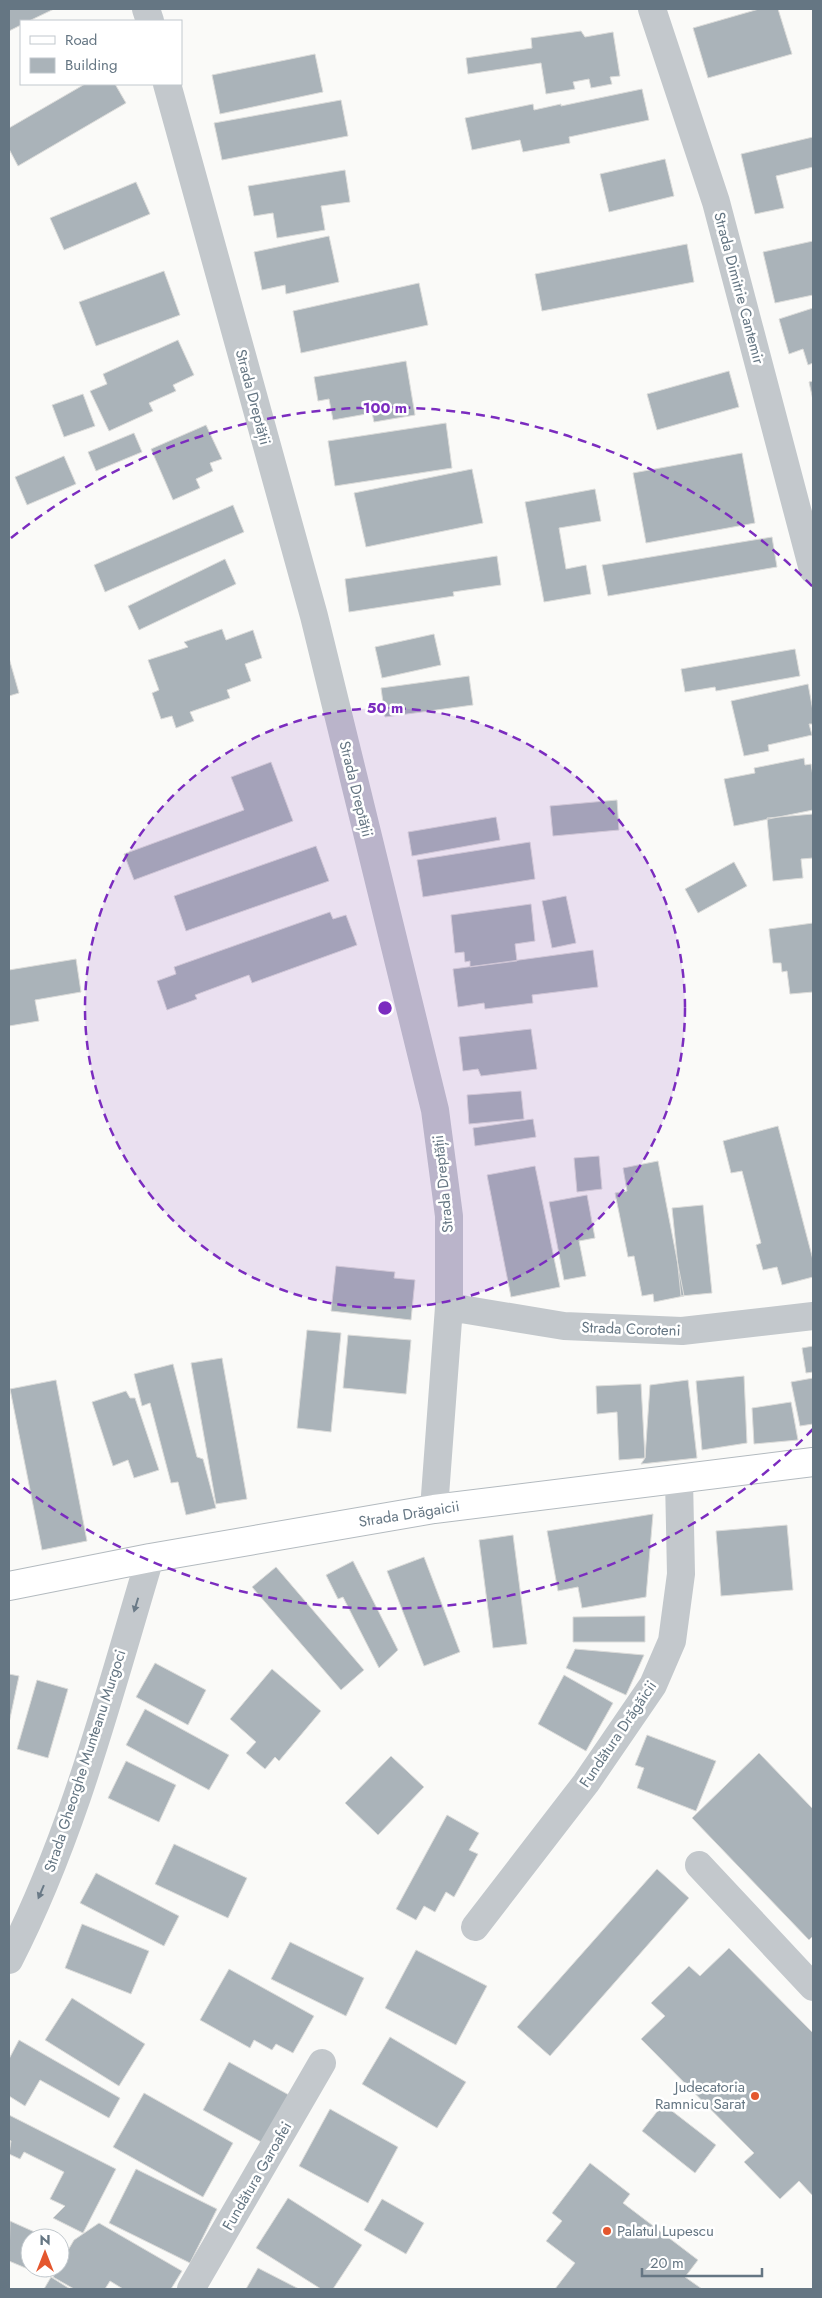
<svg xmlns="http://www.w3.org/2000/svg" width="822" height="2298" viewBox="0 0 822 2298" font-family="Jost,sans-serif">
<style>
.building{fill:#aab3b9;stroke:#dcdcda}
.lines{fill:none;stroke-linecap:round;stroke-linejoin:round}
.secondary-casing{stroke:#b3babf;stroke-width:30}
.street{stroke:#c3c8cc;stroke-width:28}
.secondary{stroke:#fff;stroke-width:28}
.oneway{fill:#6a7a87}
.ring{fill:none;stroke:#7b2cbf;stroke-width:2.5;stroke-dasharray:9 6}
.poi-dot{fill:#e4572e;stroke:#fff;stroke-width:2}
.labels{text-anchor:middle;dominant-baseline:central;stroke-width:5;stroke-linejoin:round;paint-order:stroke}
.street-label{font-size:15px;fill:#657683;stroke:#fff}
.poi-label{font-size:15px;fill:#657683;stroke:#fff;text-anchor:end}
.centre{fill:#7b2cbf;stroke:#fff;stroke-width:2.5}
.ring-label{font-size:15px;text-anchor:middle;font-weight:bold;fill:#7b2cbf;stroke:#fff;stroke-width:5;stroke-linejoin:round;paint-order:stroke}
</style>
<rect width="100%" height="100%" fill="#fafaf8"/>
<path class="building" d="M9,9H54L29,21H21V25L9,31Z
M759,9H778L792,54L708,78L693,28Z
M581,31L585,37L613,32L620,76L610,77L612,84L591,88L589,79L573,82L575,89L546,94L541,63L468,74L466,58L532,48L531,38Z
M315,54L323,92L220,114L212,75Z
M85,84H115L126,103L18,166L9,149V128Z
M642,89L649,120L569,137L570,143L523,152L520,140L472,150L465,118L533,104L534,110L561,104V106Z
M341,100L348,136L222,160L214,123Z
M813,137V167L776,176L784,208L755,214L741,154Z
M665,159L674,196L609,212L600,174Z
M345,170L350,202L321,206L325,230L277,238L273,213L254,216L248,186Z
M136,182L150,214L64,250L50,218Z
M329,236L339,282L286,294L285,285L262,290L254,252Z
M813,241V295L775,303L763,252Z
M687,244L694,282L542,311L535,274Z
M164,271L180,315L96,346L79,302Z
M419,283L428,325L301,353L293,311Z
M813,308V363L808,365L803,349L789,354L779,319Z
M178,340L194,375L173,385L176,391L149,403L153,411L109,431L90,391L107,384L103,374Z
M406,361L415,415L374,422L372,413L333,420L329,399L318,401L314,377Z
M729,371L739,407L657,430L647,394Z
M813,381V400L809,382Z
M83,394L95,426L64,437L52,405Z
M446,423L452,468L335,486L328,441Z
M206,425L222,459L210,463L213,471L196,479L200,488L173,500L151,449Z
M134,433L142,452L96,471L88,452Z
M742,453L755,523L646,543L633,473Z
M64,456L76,484L27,505L15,477Z
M472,469L483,523L366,547L354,493Z
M595,489L601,521L559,528L566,569L586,565L591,594L544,602L525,502Z
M233,505L244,532L105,592L94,565Z
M772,537L777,567L608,596L602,565Z
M497,556L501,585L453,592L454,596L349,612L345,579Z
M225,559L236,584L139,630L128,606Z
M222,629L226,640L253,630L262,658L245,664L251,681L227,690L230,698L190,712L194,721L176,728L172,716L161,719L152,693L159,690L148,660L188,647L184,642Z
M434,634L441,665L382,678L375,647Z
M795,649L800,676L716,691L715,687L685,692L681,669Z
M9,658L19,693L9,696Z
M469,676L473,705L385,717L381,688Z
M808,684L813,711V724H809L812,735L768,745L769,751L744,756L731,701Z
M804,758L805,765L811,764L813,776V810L734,826L724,779L755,773L754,768Z
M271,762L293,821L134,880L124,854L244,810L231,777Z
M617,800L619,830L553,836L550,806Z
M813,814V858L801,859L803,878L773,881L767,818Z
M496,817L500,840L412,856L408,832Z
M530,842L535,879L423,897L417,860Z
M316,846L329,881L186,931L174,896Z
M734,862L747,886L698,913L685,889Z
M566,896L576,943L552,948L542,901Z
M531,904L535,941L515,944L517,961L470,967V961L465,962L464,952L455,953L451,915Z
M330,912L333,919L346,915L357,945L252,983L249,975L195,995L197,999L167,1010L157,981L176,974L174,967Z
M813,923V992L790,994L787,971L782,972L781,963H773L769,929Z
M593,950L598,987L532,995L533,1003L485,1009L484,1003L458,1007L453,969Z
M76,959L81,992L35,1000L39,1021L9,1026V970Z
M531,1029L537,1069L481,1076L478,1069L463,1071L459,1037Z
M521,1091L524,1119L469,1124L467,1095Z
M533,1119L536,1137L475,1146L473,1128Z
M778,1126L813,1260V1277L782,1285L777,1267L763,1270L756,1245L761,1243L742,1171L731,1173L723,1141Z
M599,1156L602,1189L577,1192L574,1158Z
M658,1161L684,1296L654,1302L653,1294L642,1296L634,1256L628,1257L615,1193L627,1191L623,1168Z
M535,1166L560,1287L511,1297L487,1175Z
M587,1195L595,1238L579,1241L586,1276L564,1280L549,1202Z
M703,1205L712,1293L681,1296L672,1208Z
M336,1266L395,1272L394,1278L415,1280L411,1320L331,1311Z
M307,1330L341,1333L331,1432L297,1428Z
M348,1335L411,1340L406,1394L343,1388Z
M813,1346V1372L806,1373L802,1348Z
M222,1358L247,1499L216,1504L191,1363Z
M173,1364L197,1457L203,1459L216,1508L186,1515L178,1482L171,1483L150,1403L142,1406L134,1374Z
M744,1376L747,1443L702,1450L696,1381Z
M813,1378V1424L800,1426L791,1382Z
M56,1380L87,1541L42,1550L10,1389Z
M688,1380L697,1458L641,1464L645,1458L650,1385Z
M641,1384L645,1458L619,1460L617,1412L597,1414L596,1386Z
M126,1391L130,1398H135L159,1470L134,1478L128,1460L113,1466L92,1402Z
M791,1402L798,1440L754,1444L752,1408Z
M653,1514L646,1597L582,1608L578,1587L558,1591L547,1531Z
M787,1525L793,1590L721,1596L716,1531Z
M513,1535L527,1644L493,1648L479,1540Z
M424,1557L460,1652L424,1666L387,1571Z
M353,1561L398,1650L379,1668L343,1597L338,1599L326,1575Z
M276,1567L364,1670L341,1690L252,1587Z
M645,1616V1642H573V1617Z
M575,1649L644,1655L626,1695L566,1668Z
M155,1663L206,1690L188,1725L136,1697Z
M272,1669L321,1711L279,1761L275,1757L265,1769L246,1753L256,1742L230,1719Z
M9,1674L19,1676L9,1723Z
M564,1675L613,1703L586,1751L538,1724Z
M37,1680L68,1689L48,1758L17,1749Z
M145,1709L229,1755L209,1790L126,1745Z
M647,1735L716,1761L696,1811L637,1788L644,1768L635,1765Z
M759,1753L813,1809V1936L809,1940L692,1818Z
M391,1756L424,1787L378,1835L345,1803Z
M126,1761L176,1785L159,1822L108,1798Z
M447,1815L479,1833L469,1850L478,1854L454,1897L446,1892L435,1912L424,1906L416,1920L396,1909Z
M174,1844L247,1878L228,1918L155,1884Z
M657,1869L689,1898L550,2056L517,2027Z
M96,1873L179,1916L164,1946L80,1903Z
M82,1924L149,1951L131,1994L65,1968Z
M290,1942L364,1978L346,2016L271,1979Z
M729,1948L813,2033V2196L799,2181L780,2199L744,2162L754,2153L641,2039L665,2016L651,2003L689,1966L700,1976Z
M416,1950L487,1986L456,2045L385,2008Z
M229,1969L314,2016L293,2053L276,2044L272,2050L254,2040L250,2048L200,2020Z
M72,1998L145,2044L119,2086L45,2040Z
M390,2037L466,2082L437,2128L362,2084Z
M19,2040L120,2098L109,2118L40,2080L25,2106L9,2096V2059Z
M229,2062L289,2095L263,2143L203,2110Z
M144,2093L233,2143L203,2197L113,2147Z
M663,2104L716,2145L695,2173L642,2131Z
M330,2109L398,2147L368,2203L299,2166Z
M9,2115L116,2169L83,2233L53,2218L65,2206L50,2199L64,2172L24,2152L20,2159L9,2154L11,2141L9,2140Z
M590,2163L630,2194L623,2203L698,2260L685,2277L702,2289H555L575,2263L546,2241L562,2221L552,2213Z
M136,2169L217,2209L190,2263L109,2223Z
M288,2198L362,2245L333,2289H321L256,2248Z
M382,2199L424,2223L406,2254L364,2230Z
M10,2221L48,2238H30V2268H51L47,2277L9,2261Z
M99,2223L182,2271L171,2289H123L110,2281L105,2289H74L53,2277L58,2268H60V2264L74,2240Z
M258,2268L299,2289H246Z
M51,2277L70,2289H44Z"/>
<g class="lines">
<defs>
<path id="secondary" d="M9,1586L150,1558L434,1509L813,1462"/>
</defs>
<use href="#secondary" class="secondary-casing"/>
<path class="street" d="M146,9L150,21
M652,9L716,202L813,570
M167,84L314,616L435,1110L449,1216V1307L434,1509
M449,1307L564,1326L682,1331L813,1316
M699,1865L813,1987
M475,1927L586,1783L653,1685L672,1641L681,1574L679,1479
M9,1960C74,1833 109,1694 150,1558
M191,2289L322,2063"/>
<use href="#secondary" class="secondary"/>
</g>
<defs><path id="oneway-solid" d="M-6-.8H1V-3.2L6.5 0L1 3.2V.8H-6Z" transform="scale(1.25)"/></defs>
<g class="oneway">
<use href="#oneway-solid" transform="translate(136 1605) rotate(107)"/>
<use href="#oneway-solid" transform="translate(41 1892) rotate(113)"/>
</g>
<circle cx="385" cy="1008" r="300" fill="#7b2cbf" fill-opacity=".12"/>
<g class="ring">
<circle cx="385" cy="1008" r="300"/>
<path d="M813 1429A600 600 0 0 1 11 1478M11 538A600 600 0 0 1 813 587"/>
</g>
<g class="poi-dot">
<circle cx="755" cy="2096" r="5"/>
<circle cx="607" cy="2231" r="5"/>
</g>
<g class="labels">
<g class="street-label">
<text transform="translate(739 288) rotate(75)">Strada Dimitrie Cantemir</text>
<text transform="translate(253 397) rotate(75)">Strada Dreptății</text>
<text transform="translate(356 789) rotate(76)">Strada Dreptății</text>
<text transform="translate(443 1184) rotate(-96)">Strada Dreptății</text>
<text transform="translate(631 1329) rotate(2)">Strada Coroteni</text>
<text transform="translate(409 1514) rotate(-9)">Strada Drăgaicii</text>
<text transform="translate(618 1734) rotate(-56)">Fundătura Drăgăicii</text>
<text transform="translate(85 1761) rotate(-72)">Strada Gheorghe Munteanu Murgoci</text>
<text transform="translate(257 2176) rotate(-60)">Fundătura Garoafei</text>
</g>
<g class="poi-label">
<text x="745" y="2087">Judecatoria<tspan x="745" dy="17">Ramnicu Sarat</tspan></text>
<text x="617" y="2231" text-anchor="start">Palatul Lupescu</text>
</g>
</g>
<circle cx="385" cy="1008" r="8" class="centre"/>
<g class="ring-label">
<text x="385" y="413">100 m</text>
<text x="385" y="713">50 m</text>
</g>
<rect width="822" height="2298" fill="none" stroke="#657683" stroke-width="20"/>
<rect x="20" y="20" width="162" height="65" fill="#ffffff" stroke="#c1c8cd"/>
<rect x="30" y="36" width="25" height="8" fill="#ffffff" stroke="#c1c8cd"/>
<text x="65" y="45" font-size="15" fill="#657683">Road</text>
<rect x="30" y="58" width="25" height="15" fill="#aab3b9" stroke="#c1c8cd"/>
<text x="65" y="70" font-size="15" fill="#657683">Building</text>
<g transform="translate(45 2253)"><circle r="24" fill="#ffffff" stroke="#c1c8cd"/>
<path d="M0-4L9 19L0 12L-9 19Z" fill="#e4572e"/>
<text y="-8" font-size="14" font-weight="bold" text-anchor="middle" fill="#657683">N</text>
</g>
<path d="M642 2268v8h120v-8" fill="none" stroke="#657683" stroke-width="2.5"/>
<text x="650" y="2268" font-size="15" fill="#657683" stroke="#ffffff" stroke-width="4" paint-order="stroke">20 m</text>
</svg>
